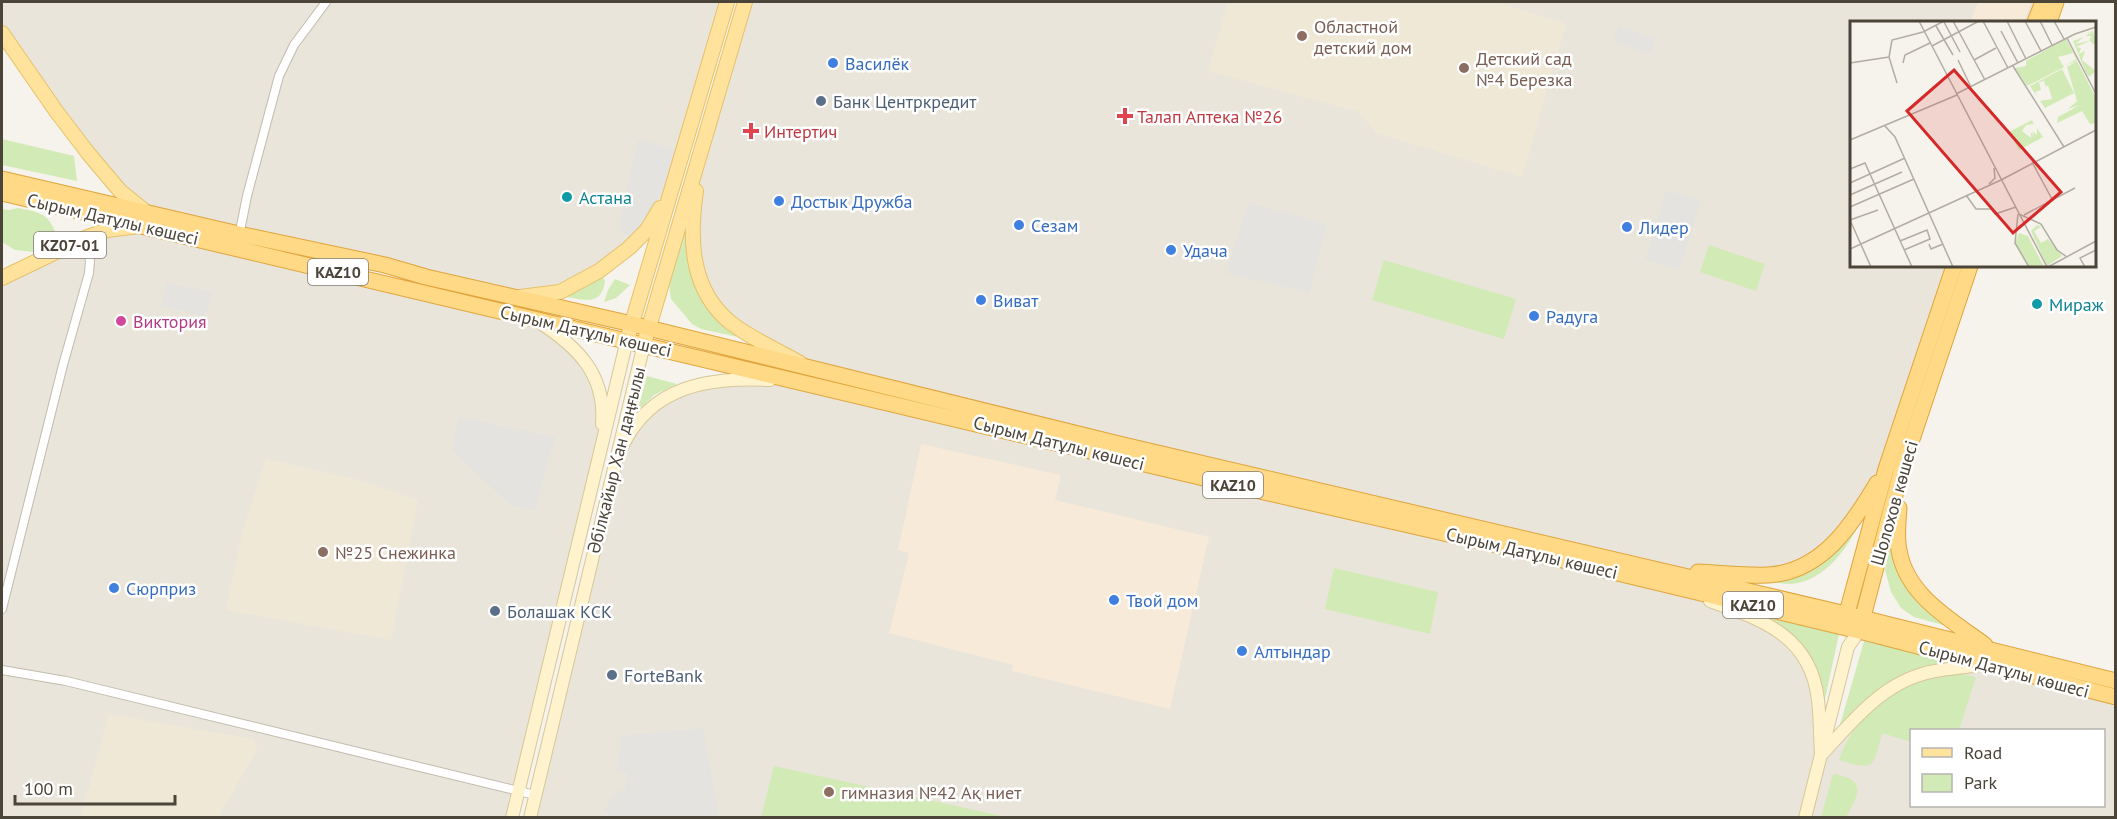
<svg xmlns="http://www.w3.org/2000/svg" width="2117" height="819" viewBox="0 0 2117 819" font-family="'PT Sans',sans-serif">
<style>
.residential{fill:#eae5da;fill-rule:evenodd}
.commercial{fill:#f7ead8}
.education{fill:#efe8d6}
.green{fill:#d2eab5}
.parking{fill:#e5e3e0}
.lines{fill:none;stroke-linecap:round;stroke-linejoin:round}
.minor-casing{stroke:#c2bbae;stroke-width:10}
.secondary-casing{stroke:#d6c79b;stroke-width:14}
.primary-casing{stroke:#e6c16a;stroke-width:16}
.trunk-casing{stroke:#e0a43c;stroke-width:17}
.minor{stroke:#fff;stroke-width:8}
.secondary{stroke:#fff3cd;stroke-width:12}
.primary{stroke:#ffe39c;stroke-width:14}
.trunk{stroke:#ffd985;stroke-width:15}
.education-dot{fill:#8d6e63;stroke:#fff;stroke-width:2}
.shop-dot{fill:#3f7fe0;stroke:#fff;stroke-width:2}
.service-dot{fill:#5c6f8a;stroke:#fff;stroke-width:2}
.health-dot{fill:#e0444e;stroke:#fff;stroke-width:2}
.culture-dot{fill:#0f9aa8;stroke:#fff;stroke-width:2}
.hotel-dot{fill:#d1479c;stroke:#fff;stroke-width:2}
.labels{text-anchor:middle;dominant-baseline:central;stroke-width:5;stroke-linejoin:round;paint-order:stroke}
.shield{fill:#fff;stroke:#817c74;stroke-width:1.5}
.shield-label{font-size:16px;font-weight:bold;fill:#4b4439}
.education-label{font-size:18px;fill:#785e54;stroke:#fff;text-anchor:start}
.shop-label{font-size:18px;fill:#366cbe;stroke:#fff;text-anchor:start}
.service-label{font-size:18px;fill:#4e5e75;stroke:#fff;text-anchor:start}
.health-label{font-size:18px;fill:#be3a42;stroke:#fff;text-anchor:start}
.culture-label{font-size:18px;fill:#0d838f;stroke:#fff;text-anchor:start}
.street-label{font-size:18px;fill:#4b4439;stroke:#fff}
.hotel-label{font-size:18px;fill:#b23c85;stroke:#fff;text-anchor:start}
.inset-road{fill:none;stroke:#b2ada4;stroke-width:1.5}
.view{fill:#d62828;fill-opacity:0.15;stroke:#d62828;stroke-width:3}
.inset-edge{fill:none;stroke:#4b4439;stroke-width:3}
</style>
<rect width="100%" height="100%" fill="#f6f3ec"/>
<path class="residential" d="M2,2H727L672,189L647,230L560,292L518,297L146,212L120,191L2,33Z
M745,2H2043L2035,22H1852V266H1954L1886,469L1839,538L1788,571H1665L809,368L744,332L706,293L694,203L702,147Z
M143,226L533,318L564,340L601,397L599,458L512,817L2,818V278L85,238Z
M805,382L1662,583L1783,634L1814,680L1820,754L1882,693L1987,664L2115,697V817L530,818L615,462L640,418L684,389ZM1912,730H2104V806H1912Z"/>
<path class="commercial" d="M1978,2H2031L2024,22H1970Z
M921,444L1061,475L1055,500L1209,537L1170,709L1012,671L1013,665L889,633L909,553L898,550Z"/>
<path class="education" d="M1228,2H1495L1566,24L1522,177L1376,133L1359,112L1208,71Z
M266,459L355,479L418,500L391,640L226,610L243,530Z
M109,714L253,739L257,750L218,817H81Z"/>
<path class="green" d="M2,139L74,156L77,181L2,165Z
M18,208C38,212 49,213 56,234L34,252L15,250L2,242V209L9,210Z
M688,215L691,270L747,339L701,329L692,324L671,299L669,283Z
M1709,245L1765,264L1756,291L1700,272Z
M1384,260L1516,299L1504,339L1372,300Z
M601,274L605,281C602,308 581,299 562,296Z
M615,279L630,285L616,298L604,302L608,290Z
M647,376L677,384L654,395L637,412Z
M1863,516C1850,545 1826,582 1790,584C1781,584 1772,582 1762,580L1779,577Z
M1894,524V551L1954,628L1914,617L1901,608L1891,592L1885,570Z
M1334,568L1438,592L1430,634L1325,609Z
M1765,617L1839,634L1822,713L1818,678Z
M1864,641L1962,664L1933,665L1893,680L1881,689L1838,732Z
M1962,674L1976,677L1959,730H1912L1911,742L1882,733C1873,768 1875,771 1839,760C1854,717 1889,685 1935,676C1943,674 1953,674 1962,674Z
M774,766L1006,817H761Z
M1833,774C1868,780 1859,793 1846,817H1821Z"/>
<path class="parking" d="M1618,26L1655,38L1650,54L1613,42Z
M638,139L675,149L664,188L642,227L629,237L618,228Z
M1666,190L1701,200L1680,270L1645,260Z
M1248,203L1327,224L1309,293L1226,273Z
M167,283L212,292L205,316L161,306Z
M459,417L555,437L535,511L510,505L452,450Z
M703,728L719,815L717,817H613L604,811L616,791H625L627,773L617,772L621,736Z"/>
<g class="lines">
<defs>
<path id="minor" d="M239,236L247,196L279,76L294,45L326,2
M2,609L63,365L89,273L90,261L85,238
M2,670L66,681L535,795"/>
<path id="secondary" d="M539,322C578,347 606,375 602,424
M623,445C652,385 710,377 770,380
M1710,601C1763,620 1811,636 1818,700C1820,718 1820,737 1821,755
M1821,755C1854,720 1884,680 1935,671C1952,668 1969,667 1986,664
M512,818L627,340
M530,818L644,344
M1805,818L1848,647L1859,631"/>
<path id="primary" d="M2,33L56,111L88,153L120,191L146,212
M696,191C689,239 690,290 731,323C752,339 777,350 800,363
M2,278L85,238L107,230L139,226
M520,297L560,292L599,271L629,248L647,230L660,208
M627,340L727,2
M644,344L745,2"/>
<path id="trunk" d="M2035,22L2043,2
M2049,22L2056,2
M2,179L239,234L385,265L426,277L632,324L1119,444L1846,614L2116,681
M2,193L1229,484L1584,565L1859,631L2116,697
M1899,508C1898,522 1896,536 1899,550C1906,595 1951,620 1985,645
M1698,572C1721,573 1745,576 1768,575C1822,572 1852,525 1877,483
M1844,624L1886,469L1954,266
M1860,628L1901,472L1970,266"/>
</defs>
<use href="#minor" class="minor-casing"/>
<use href="#secondary" class="secondary-casing"/>
<use href="#primary" class="primary-casing"/>
<use href="#trunk" class="trunk-casing"/>
<use href="#minor" class="minor"/>
<use href="#secondary" class="secondary"/>
<use href="#primary" class="primary"/>
<use href="#trunk" class="trunk"/>
</g>
<g class="education-dot">
<circle cx="1302" cy="36" r="6"/>
<circle cx="1464" cy="68" r="6"/>
<circle cx="323" cy="552" r="6"/>
<circle cx="829" cy="792" r="6"/>
</g>
<g class="shop-dot">
<circle cx="833" cy="63" r="6"/>
<circle cx="779" cy="201" r="6"/>
<circle cx="1019" cy="225" r="6"/>
<circle cx="1627" cy="227" r="6"/>
<circle cx="1171" cy="250" r="6"/>
<circle cx="981" cy="300" r="6"/>
<circle cx="1534" cy="316" r="6"/>
<circle cx="114" cy="588" r="6"/>
<circle cx="1114" cy="600" r="6"/>
<circle cx="1242" cy="651" r="6"/>
</g>
<g class="service-dot">
<circle cx="821" cy="101" r="6"/>
<circle cx="495" cy="611" r="6"/>
<circle cx="612" cy="675" r="6"/>
</g>
<g class="health-dot">
<path d="M1122 107h6v6h6v6h-6v6h-6v-6h-6v-6h6z"/>
<path d="M748 122h6v6h6v6h-6v6h-6v-6h-6v-6h6z"/>
</g>
<g class="culture-dot">
<circle cx="567" cy="197" r="6"/>
<circle cx="2037" cy="304" r="6"/>
</g>
<circle class="hotel-dot" cx="121" cy="321" r="6"/>
<g class="labels">
<g class="shield">
<rect x="34" y="232" width="72" height="26" rx="4.5"/>
<rect x="308" y="259" width="60" height="26" rx="4.5"/>
<rect x="1203" y="472" width="60" height="26" rx="4.5"/>
<rect x="1723" y="592" width="60" height="26" rx="4.5"/>
</g>
<g class="shield-label">
<text x="70" y="245">KZ07-01</text>
<text x="338" y="272">KAZ10</text>
<text x="1233" y="485">KAZ10</text>
<text x="1753" y="605">KAZ10</text>
</g>
<g class="education-label">
<text x="1314" y="26">Областной<tspan x="1314" dy="21">детский дом</tspan></text>
<text x="1476" y="58">Детский сад<tspan x="1476" dy="21">№4 Березка</tspan></text>
<text x="335" y="552">№25 Снежинка</text>
<text x="841" y="792">гимназия №42 Ақ ниет</text>
</g>
<g class="shop-label">
<text x="845" y="63">Василёк</text>
<text x="791" y="201">Достык Дружба</text>
<text x="1031" y="225">Сезам</text>
<text x="1639" y="227">Лидер</text>
<text x="1183" y="250">Удача</text>
<text x="993" y="300">Виват</text>
<text x="1546" y="316">Радуга</text>
<text x="126" y="588">Сюрприз</text>
<text x="1126" y="600">Твой дом</text>
<text x="1254" y="651">Алтындар</text>
</g>
<g class="service-label">
<text x="833" y="101">Банк Центркредит</text>
<text x="507" y="611">Болашак КСК</text>
<text x="624" y="675">ForteBank</text>
</g>
<g class="health-label">
<text x="1137" y="116">Талап Аптека №26</text>
<text x="764" y="131">Интертич</text>
</g>
<g class="culture-label">
<text x="579" y="197">Астана</text>
<text x="2049" y="304">Мираж</text>
</g>
<g class="street-label">
<text transform="translate(113 219) rotate(13)">Сырым Датұлы көшесі</text>
<text transform="translate(586 331) rotate(13)">Сырым Датұлы көшесі</text>
<text transform="translate(1059 443) rotate(14)">Сырым Датұлы көшесі</text>
<text transform="translate(616 460) rotate(-76)">Әбілқайыр Хан даңғылы</text>
<text transform="translate(1894 503) rotate(-74)">Шолохов көшесі</text>
<text transform="translate(1532 553) rotate(13)">Сырым Датұлы көшесі</text>
<text transform="translate(2004 669) rotate(15)">Сырым Датұлы көшесі</text>
</g>
<g class="hotel-label">
<text x="133" y="321">Виктория</text>
</g>
</g>
<g transform="translate(1850 21)">
<rect width="246" height="246" fill="#f6f3ec"/>
<path d="M243,10L246,22L237,26L243,23L240,20L226,26L231,27L229,33L235,30L232,39L246,50L239,56L236,52L223,20L234,16L225,23L239,20L241,15H235L242,11L236,12ZM216,18L227,38L226,40L215,45L226,38L223,32L208,36L214,46L177,65L165,47L176,45V40ZM227,40L246,77V102L240,103L232,90L207,102L208,96L230,84L218,88L227,80L217,46ZM212,48L224,72L195,87L190,80L202,78L198,64L196,66L194,60L189,61L191,69L185,71L188,77L180,65ZM182,99L184,103L176,104L172,110L181,117V111L185,117L182,110L187,114V107L193,116L169,129L159,111ZM187,204L191,206L184,210L191,222L198,218L212,235L197,245L181,210ZM169,212L178,215L194,246H180L165,222Z" fill="#d2eab5"/>
<path class="inset-road" d="M69,0L197,246M103,0L135,59M133,0L158,47M157,0L176,38M175,0L191,30M190,0L202,24M204,0L214,18M94,1L110,31M86,5L103,34M151,10L168,42M217,17L246,73M82,25L129,0M108,39L121,66M124,39L146,27M0,42L39,36M53,42L55,34L80,22M163,45L214,126M47,62L39,36L42,19L73,11L94,0M106,73L225,13L246,6M35,105L45,116L103,246M0,119L107,74M182,141L203,180M0,148L15,142L62,246M0,162L55,137M139,163L145,157L144,147M0,174L52,151M116,174L126,188H141L145,193L166,186M0,186L64,158M168,193L165,222L179,246M169,193L191,203L207,229L217,236M174,194L225,167M0,199L21,246M0,199L28,189M50,220L77,209L80,218L54,229M79,223L81,228L93,223M0,228L151,159L246,109M198,246L246,220M235,246L230,237L246,229"/>
<path class="view" d="M104,49L211,171L163,212L57,90Z"/>
<rect width="246" height="246" class="inset-edge"/>
</g>
<rect width="2117" height="819" fill="none" stroke="#4b4439" stroke-width="6"/>
<rect x="1910" y="729" width="195" height="78" fill="#ffffff" stroke="#b7b4b0" stroke-width="1.5"/>
<rect x="1922" y="748" width="30" height="9" fill="#ffe39c" stroke="#b7b4b0" stroke-width="1.5"/>
<text x="1964" y="759" font-size="18" fill="#4b4439">Road</text>
<rect x="1922" y="774" width="30" height="18" fill="#d2eab5" stroke="#b7b4b0" stroke-width="1.5"/>
<text x="1964" y="789" font-size="18" fill="#4b4439">Park</text>
<path d="M15 795v9h160v-9" fill="none" stroke="#4b4439" stroke-width="3"/>
<text x="24" y="795" font-size="18" fill="#4b4439" stroke="#ffffff" stroke-width="4.5" paint-order="stroke">100 m</text>
</svg>
